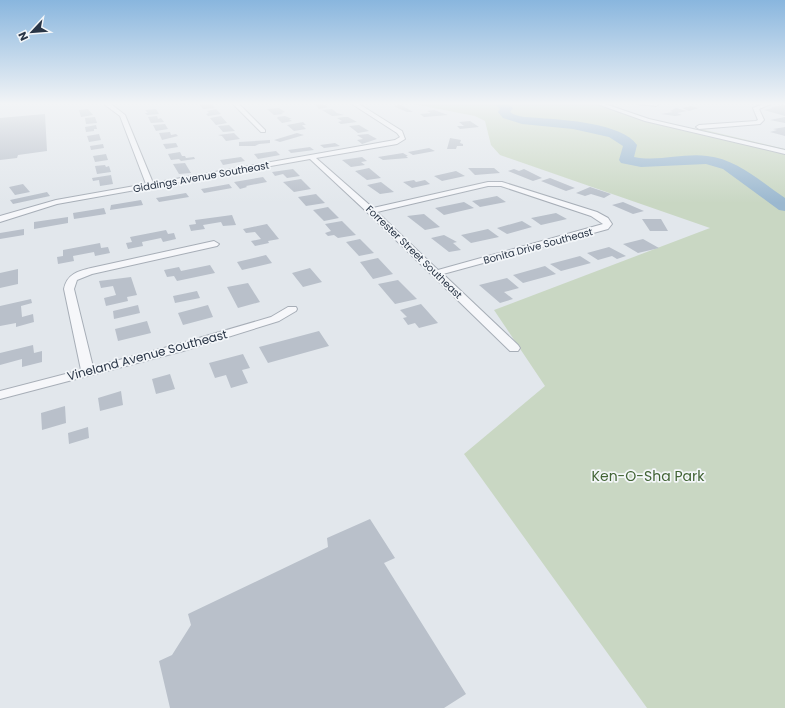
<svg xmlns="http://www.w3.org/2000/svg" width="785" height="708" viewBox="0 0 785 708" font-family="Poppins,sans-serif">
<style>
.green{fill:#c9d7c3}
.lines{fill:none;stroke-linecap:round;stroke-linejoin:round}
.river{fill:#9bb8cf;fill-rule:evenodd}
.building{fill:#b9c0ca}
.street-casing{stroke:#a7aeb7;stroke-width:2}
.street{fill:#f6f7fa;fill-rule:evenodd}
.labels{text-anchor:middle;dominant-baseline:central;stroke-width:3.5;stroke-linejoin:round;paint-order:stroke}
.far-street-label{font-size:10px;fill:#293546;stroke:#f3f6f9}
.street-label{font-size:12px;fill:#293546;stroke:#f3f6f9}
.near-park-label{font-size:14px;fill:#416334;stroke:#f3f6f9}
</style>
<rect width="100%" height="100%" fill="#e2e7ec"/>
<path class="green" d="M413,104H595L652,123L705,130L785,149V708H647L464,454L545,386L494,310L710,228L500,155L491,145L485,121L475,116Z"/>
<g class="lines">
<path class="river" d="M495,104H508L513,108L510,112C517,118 531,117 540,118C564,120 622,123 637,145L634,157C658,162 683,153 707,156C737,159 761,182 785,198V211L779,210L723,169L706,164L641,167L621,163L619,160L623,146L609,137L573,129L522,124L503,118L498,112L500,109Z"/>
</g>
<path class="building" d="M201,104H211L215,108L203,109L200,105Z
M315,104H323L328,107L319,109Z
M401,105L413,112H407L393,106Z
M785,105V116L764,110L773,108L771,107Z
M691,106L699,108L689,111L682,108Z
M279,108L285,112L281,113L283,114L274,115L267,109Z
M676,108L687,111L677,113L682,115L675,116L661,114L673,112L670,111Z
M88,109L93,115L81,117L79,110Z
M156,109L159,114L147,115L145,113H148L145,110Z
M216,109L221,114L208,116L206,114L209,113L207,111Z
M332,109L337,113L344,115L332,116L322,110Z
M434,110L448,115L424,117L420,114L431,113L427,111Z
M45,114L47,151L18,155L17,158L0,160V118Z
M157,116L158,119L161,118L164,122L151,123L148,117Z
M221,116L227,123L216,125L210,118Z
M285,116L292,119H289L292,121L282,123L277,118H278L277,117Z
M95,117L97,123L86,124L85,118Z
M344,117H348L357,122L341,124L338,122L342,121L337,118Z
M785,117V123L770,120Z
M470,121L479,127L460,129L457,126H464L459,122Z
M303,122L306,125H302L306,129L294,131L287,125Z
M165,124L168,129L156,131L153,125Z
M96,125L97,129H94V131L86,132L85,127Z
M229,125L235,131L223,132L218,126Z
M359,125L369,131L358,133L349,126Z
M785,127V136L770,132L777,130L773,129Z
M170,132L171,135L176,134L178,136L162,140L159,133Z
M234,133L240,139L226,141L222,136L218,135Z
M297,133L304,135L280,142L274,140Z
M99,134L101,140L89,142L87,136Z
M368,134L377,139L362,144L357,140L363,139L357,135Z
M450,138L461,140L460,143L463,144V146H457L456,149H447Z
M270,140V143L259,144L255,146H239V142Z
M176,143L178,147L166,149L163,144Z
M335,143L340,146L324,148L320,145Z
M103,144L104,148L91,150L90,146Z
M310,147L314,150L291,153L288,150Z
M429,148L435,151L413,155L408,152Z
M276,151L280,155L258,159L254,154Z
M180,152L182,156H185L186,158L194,157L195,159L181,161L179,159L171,160L168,154Z
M403,153L408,156H406L408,158L383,160L378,157Z
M106,154L108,160L95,162L93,156Z
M241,157L245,161L223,165L220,160Z
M362,157L367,161L361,162L365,165L351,167L342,160Z
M185,163L191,173L179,174L173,164Z
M105,165L106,167L109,166L111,172L97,174L95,166Z
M369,168L381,178L367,180L355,171Z
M468,168H494L500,173L475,175Z
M293,169L300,176L287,178L283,174L275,176L272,172Z
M514,169L519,171L524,169L542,178L533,181L508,171Z
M456,171L465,176L442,181L434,176Z
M111,175L113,184L100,186L99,180L93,181L92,178Z
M263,177L267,182L246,186L247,187L240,189L234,182Z
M550,178L575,188L566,191L541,181Z
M301,179L311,189L294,192L283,182Z
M414,180L416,182L425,180L430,184L412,188L403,182Z
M381,182L394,192L380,194L367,185Z
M23,184L30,192L15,195L9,187Z
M229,184L232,188L204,193L201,189Z
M590,187L611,194L604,198L591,194L585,196L576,193Z
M47,192L50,196L13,204L10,200Z
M186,193L189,197L159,202L156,198Z
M316,194L325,203L306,206L298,197Z
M497,196L506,202L480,207L472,201Z
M141,200L143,205L110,210L111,205Z
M464,202L474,208L444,215L435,208Z
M623,202L644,211L633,214L612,205Z
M328,207L339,218L324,221L313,210Z
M104,208L106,214L74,219L73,213Z
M556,213L567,219L541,225L531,218Z
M424,214L440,227L425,230L407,216Z
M232,215L236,225L223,226L221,222L203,225L205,229L191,231L189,225L196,224L195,220Z
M68,217V223L34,229V222Z
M642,219H661L668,231H650Z
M342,221L356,235L338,238L334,235L328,236L325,233L331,231L325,224Z
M522,221L532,227L507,234L497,228Z
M267,224L279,239L268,241L269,243L255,246L251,241L261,239L255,232L246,233L243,229Z
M24,229V235L0,239V233Z
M488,229L499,237L471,243L461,235Z
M166,230L168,234L174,233L176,239L163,242L161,238L142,242L143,246L128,249L126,243L132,242L130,237Z
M444,235L457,242L453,243L461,250L449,252L431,238Z
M360,239L374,253L359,256L346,242Z
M643,239L659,248L638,253L623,244Z
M100,243L101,248L108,247L110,253L95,256L94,252L73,256L74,261L58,264L57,257L63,256V250Z
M609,247L626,256L617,259L612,256L598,260L587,253Z
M266,255L272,263L242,270L237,262Z
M580,256L591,263L561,271L550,264Z
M378,258L393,274L373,279L360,262Z
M210,265L215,273L177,281L174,276L167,277L164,270L179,267L181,271Z
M545,266L556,274L523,283L513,275Z
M310,268L322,282L303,287L292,273Z
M18,269V284L0,288V273Z
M131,277L137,295L127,297L128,301L106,306L104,298L116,295L113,286L101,288L99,281Z
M507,278L519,288L504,292L513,299L500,303L479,285Z
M398,280L417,299L395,304L378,284Z
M248,283L260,302L238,308L227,287Z
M197,291L200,298L175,303L173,296Z
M31,299L32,303L21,306L22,317L33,314L34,322L16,327V323L0,326V306Z
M421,304L438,323L419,328L415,323L408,325L403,318L407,317L400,310Z
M138,305L140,313L114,319L113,311Z
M208,305L213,317L183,325L178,313Z
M147,321L151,333L118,341L115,329Z
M319,331L329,346L268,363L259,347Z
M33,345L34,353L42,351V362L22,367V359L0,365V353Z
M243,354L250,368L242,370L248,383L231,388L226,375L215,378L209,363Z
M170,374L175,389L156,394L152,379Z
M121,391L123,405L100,411L98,398Z
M65,406L66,423L42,430L41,413Z
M88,427L89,438L69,444L68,433Z
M370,519L395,558L384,563L466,694L444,708H170L159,661L172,655L191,625L188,614L328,547L327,538Z"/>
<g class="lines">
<defs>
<path id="street" d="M104,104H111L125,115L153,183L395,140L400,137L397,133L352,104H359L402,131L405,139L397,144L316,158L373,208L488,182H502L597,212L608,218L612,224L608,229L443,274L518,345L520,348L518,351H510L368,213L310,159L57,204L0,222V216L56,200L146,184L120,116ZM488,186H501L591,216L603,224L438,270L377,212Z
M233,104H239L265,130V132H261Z
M597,104H605L649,119L785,150V154L645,121Z
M638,104H659L656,106Z
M763,104H771L759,109L764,120L760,124L699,129L696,127L699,125L756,121L758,120L753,108Z
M214,241L219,244L217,246L92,274L77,280L74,289L93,367L175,345L271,317L288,307H296L297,309L296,311L279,321L183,351L0,399V391L81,370L64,289C67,274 78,271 91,268Z"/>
</defs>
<use href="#street" class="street-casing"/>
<use href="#street" class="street"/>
</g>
<linearGradient id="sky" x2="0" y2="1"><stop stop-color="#89b6de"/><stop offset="0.51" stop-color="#f2f4f6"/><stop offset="1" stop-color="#f2f4f6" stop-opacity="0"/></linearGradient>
<rect width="785" height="203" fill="url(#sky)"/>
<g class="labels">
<g class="far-street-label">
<text transform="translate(201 177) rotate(-10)">Giddings Avenue Southeast</text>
<text transform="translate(538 246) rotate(-15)">Bonita Drive Southeast</text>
<text transform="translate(414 252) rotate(44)">Forrester Street Southeast</text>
</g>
<g class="street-label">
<text transform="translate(147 355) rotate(-15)">Vineland Avenue Southeast</text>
</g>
<g class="near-park-label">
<text x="648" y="476">Ken-O-Sha Park</text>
</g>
</g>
<g transform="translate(32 32) rotate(244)" stroke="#f3f6f9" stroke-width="3" paint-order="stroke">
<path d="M0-3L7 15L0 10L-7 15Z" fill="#293546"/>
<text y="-6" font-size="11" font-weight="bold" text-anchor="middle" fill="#293546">N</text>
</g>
</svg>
